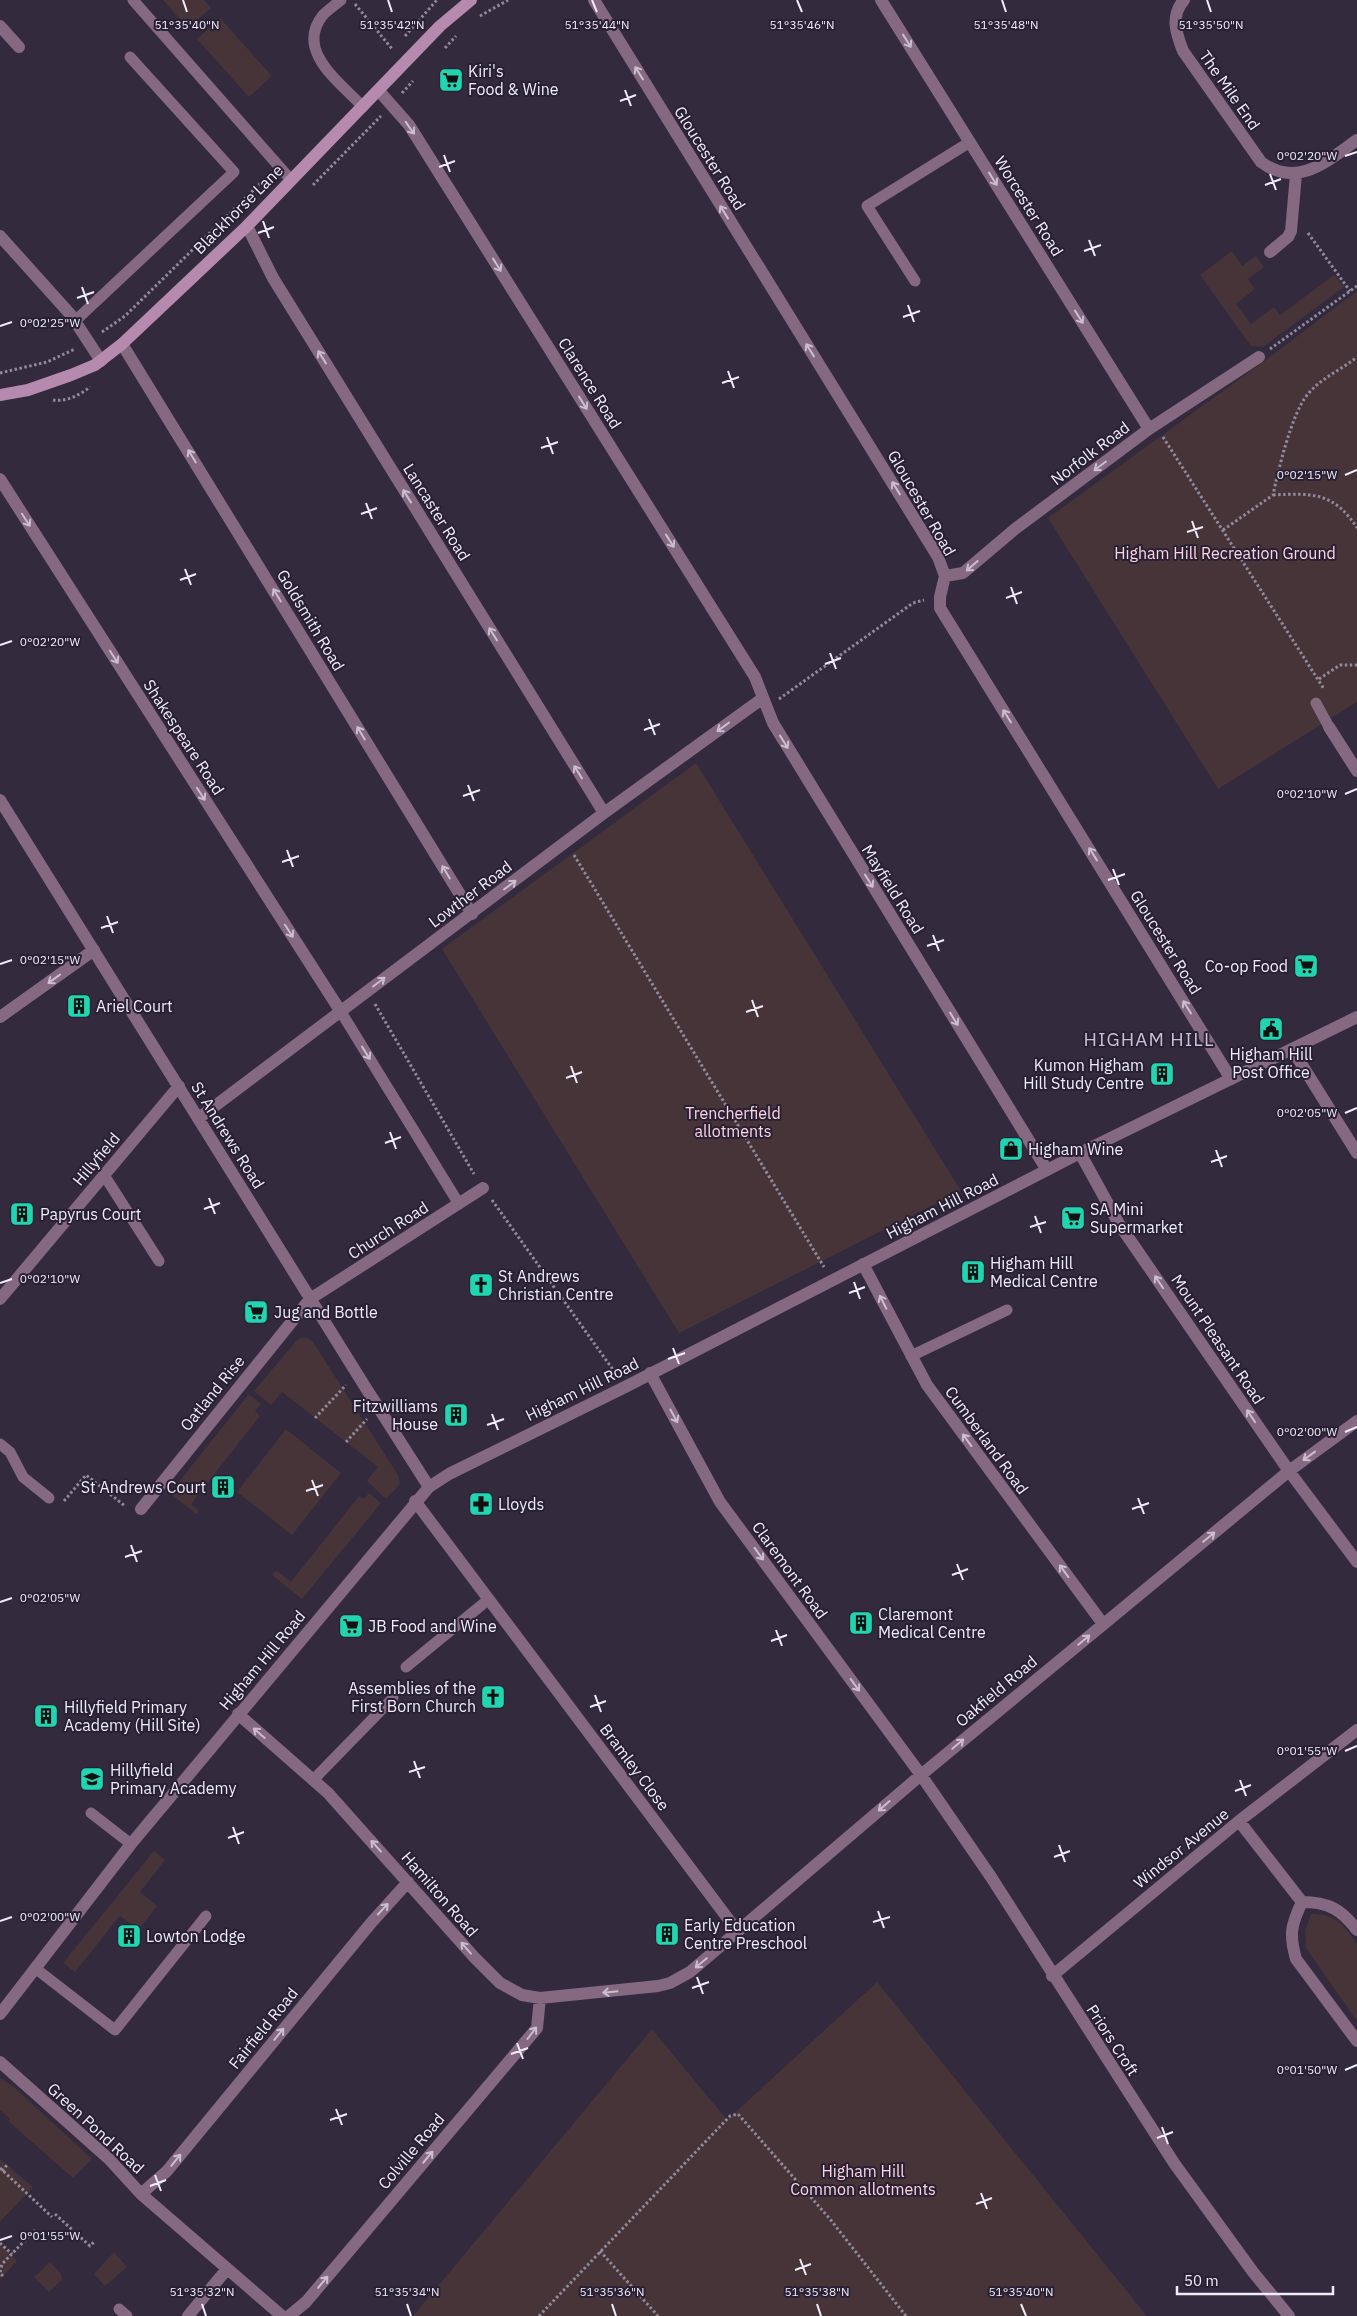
<svg xmlns="http://www.w3.org/2000/svg" width="1357" height="2316" viewBox="0 0 1357 2316" font-family="'IBM Plex Sans',sans-serif">
<style>
.green{fill:#463439}
.lines{fill:none;stroke-linecap:round;stroke-linejoin:round}
.path{stroke:#918a9a;stroke-width:3;stroke-dasharray:2.5 2.5;stroke-linecap:butt}
.service{stroke:#856980;stroke-width:11}
.pedestrian{stroke:#856980;stroke-width:12}
.minor{stroke:#856980;stroke-width:12}
.tertiary{stroke:#856980;stroke-width:12}
.secondary{stroke:#b58aae;stroke-width:12}
.oneway{stroke:#cbbecf}
.ticks{fill:none;stroke:#f1ecf9;stroke-width:2}
.labels{text-anchor:middle;dominant-baseline:central;stroke-width:4;stroke-linejoin:round;paint-order:stroke}
.poi-label{font-size:16px;fill:#f1ecf9;stroke:#292033;text-anchor:start}
.street-label{font-size:16px;fill:#f1ecf9;stroke:#292033}
.park-label{font-size:16px;fill:#fcd5e0;stroke:#292033}
.quarter-label{font-size:19px;letter-spacing:1px;fill:#cabfd8;stroke:#292033}
.ticks-label{font-size:12px;text-anchor:middle;fill:#f1ecf9;stroke:#292033;stroke-width:4;stroke-linejoin:round;paint-order:stroke}
</style>
<rect width="100%" height="100%" fill="#332a3d"/>
<path class="green" d="M163,0H204L211,8L188,28Z
M220,18L272,76L249,97L197,39Z
M1232,251L1242,266L1256,256L1264,267L1248,279L1255,289L1236,304L1251,324L1274,307L1280,315L1334,275L1344,287L1263,347L1251,346L1200,275Z
M1357,291V702L1218,789L1048,518L1267,359Z
M696,763L961,1191L679,1333L442,949Z
M301,1338H307L313,1342L398,1475L400,1484L386,1499L367,1481L378,1467L282,1392L271,1405L254,1391L296,1341Z
M249,1394L261,1404L255,1411L260,1416L191,1504L199,1511L196,1514L170,1493Z
M286,1429L341,1473L292,1535L237,1492Z
M369,1493L381,1503L302,1599L272,1575L276,1570L291,1582L359,1496L364,1499Z
M154,1851L165,1860L140,1892L157,1906L138,1930L120,1916L75,1972L63,1963Z
M1311,1914C1336,1914 1343,1924 1357,1944V2021L1306,1948L1305,1931Z
M877,1982L1147,2316H413L652,2029L727,2120Z
M0,2078L14,2087L92,2159L73,2178L8,2121L10,2119L0,2110Z
M0,2159L33,2187L0,2222Z
M0,2243L17,2261L0,2279Z
M114,2252L127,2267L105,2286L94,2274Z
M50,2262L61,2274L62,2280L49,2292L34,2277Z"/>
<g class="lines">
<path class="path" d="M355,4L393,50
M480,16L508,0
M405,36L437,0
M445,48L456,36
M402,93L413,81
M313,185L381,116
M1308,233L1350,291
M102,332L125,316L268,176
M1270,349L1357,286
M0,373L47,362L75,349
M53,400C66,402 80,395 90,387
M1163,437L1324,689
M1273,495C1312,493 1334,492 1357,528
M1223,530L1273,495C1278,471 1292,412 1308,394C1321,378 1341,370 1357,357
M1319,679L1340,665H1357
M779,699L913,603L924,600
M574,855L824,1267
M375,1004L474,1174
M492,1200L616,1374
M315,1418L346,1385
M346,1442L367,1419
M64,1501L86,1475L125,1506
M0,2168L52,2217
M2,2171L7,2165
M55,2214L90,2246L94,2242
M0,2243L12,2254
M600,2251L658,2316
M3,2276L0,2273L2,2264L35,2230
M539,2316L730,2116L738,2114L830,2219L906,2316"/>
<path class="service" d="M133,0L291,180
M341,0C335,5 328,10 323,15C294,51 341,83 363,107
M915,281L867,206L970,142
M75,321L234,172L130,57
M1316,703L1329,727
M341,1012L459,1204
M104,1175L159,1261
M911,1356L1007,1310
M0,1444L10,1452L23,1477L49,1498
M406,1667L489,1599
M313,1780L393,1698
M91,1813L131,1844
M35,1968L115,2030L206,1916
M119,2309L127,2316"/>
<path class="pedestrian" d="M415,1501L457,1557"/>
<path class="minor" d="M594,0L938,557L945,576L940,597V608L1231,1079
M881,0L1149,429
M1184,0C1170,16 1176,33 1183,51L1261,162C1297,189 1327,161 1357,140
M0,26L19,47
M379,91L409,125L755,677L773,723L1047,1170
M247,226L273,278L604,813
M0,236L71,315L101,361
M1270,252L1288,237L1291,231L1296,174
M122,344L472,914
M0,479L341,1012
M945,576L963,573L1015,529L1149,429L1259,357
M1329,727L1357,771
M0,800L364,1385L429,1487
M0,1017L94,950
M1292,1049L1357,1153
M199,1118L604,813L763,698
M1080,1153L1119,1224L1289,1471L1357,1562
M863,1264L927,1385L1103,1624
M0,1299L179,1086
M650,1373L720,1502L921,1775L991,1877L1174,2163L1253,2272L1289,2316
M141,1509L310,1299L483,1188
M457,1557L738,1932
M238,1714L328,1793L474,1957L500,1983L522,1995L540,1998L658,1986L670,1983L690,1972L921,1775L1289,1471L1357,1421
M1239,1821L1302,1902
M1302,1902C1291,1925 1289,1934 1296,1959L1357,2041
M1302,1902C1328,1902 1341,1909 1357,1930
M1052,1976L1239,1821L1357,1730
M0,2062L109,2159L141,2194L282,2316
M141,2194L167,2171L371,1923L408,1882
M188,2316L227,2269
M289,2316L306,2302L537,2028L540,1998"/>
<path class="tertiary" d="M0,2014L131,1844L429,1487L449,1474L627,1386L1080,1153L1357,1017"/>
<path class="secondary" d="M0,395L28,390L71,375L95,365L122,344L247,226L440,26L471,0"/>
</g>
<defs><path id="oneway-shaft" d="M-6 0H5M1.5-3L5.5 0L1.5 3" fill="none" stroke-width="1.6" stroke-linecap="round" stroke-linejoin="round" transform="scale(1.25)"/></defs>
<g class="oneway">
<use href="#oneway-shaft" transform="translate(907 41) rotate(58)"/>
<use href="#oneway-shaft" transform="translate(639 73) rotate(-122)"/>
<use href="#oneway-shaft" transform="translate(410 128) rotate(55)"/>
<use href="#oneway-shaft" transform="translate(993 179) rotate(58)"/>
<use href="#oneway-shaft" transform="translate(724 212) rotate(-122)"/>
<use href="#oneway-shaft" transform="translate(497 265) rotate(58)"/>
<use href="#oneway-shaft" transform="translate(1079 317) rotate(58)"/>
<use href="#oneway-shaft" transform="translate(810 350) rotate(-122)"/>
<use href="#oneway-shaft" transform="translate(322 357) rotate(-122)"/>
<use href="#oneway-shaft" transform="translate(583 403) rotate(58)"/>
<use href="#oneway-shaft" transform="translate(192 456) rotate(-121)"/>
<use href="#oneway-shaft" transform="translate(1100 466) rotate(143)"/>
<use href="#oneway-shaft" transform="translate(896 488) rotate(-122)"/>
<use href="#oneway-shaft" transform="translate(407 496) rotate(-122)"/>
<use href="#oneway-shaft" transform="translate(26 520) rotate(57)"/>
<use href="#oneway-shaft" transform="translate(670 541) rotate(58)"/>
<use href="#oneway-shaft" transform="translate(972 566) rotate(139)"/>
<use href="#oneway-shaft" transform="translate(277 595) rotate(-121)"/>
<use href="#oneway-shaft" transform="translate(493 634) rotate(-122)"/>
<use href="#oneway-shaft" transform="translate(114 657) rotate(57)"/>
<use href="#oneway-shaft" transform="translate(1007 716) rotate(-122)"/>
<use href="#oneway-shaft" transform="translate(723 727) rotate(144)"/>
<use href="#oneway-shaft" transform="translate(361 733) rotate(-121)"/>
<use href="#oneway-shaft" transform="translate(784 742) rotate(58)"/>
<use href="#oneway-shaft" transform="translate(578 772) rotate(-122)"/>
<use href="#oneway-shaft" transform="translate(201 794) rotate(57)"/>
<use href="#oneway-shaft" transform="translate(1093 854) rotate(-122)"/>
<use href="#oneway-shaft" transform="translate(446 872) rotate(-121)"/>
<use href="#oneway-shaft" transform="translate(869 881) rotate(58)"/>
<use href="#oneway-shaft" transform="translate(510 885) rotate(-37)"/>
<use href="#oneway-shaft" transform="translate(289 931) rotate(57)"/>
<use href="#oneway-shaft" transform="translate(54 979) rotate(144)"/>
<use href="#oneway-shaft" transform="translate(379 982) rotate(-37)"/>
<use href="#oneway-shaft" transform="translate(1187 1007) rotate(-122)"/>
<use href="#oneway-shaft" transform="translate(954 1019) rotate(58)"/>
<use href="#oneway-shaft" transform="translate(366 1053) rotate(58)"/>
<use href="#oneway-shaft" transform="translate(1159 1282) rotate(-124)"/>
<use href="#oneway-shaft" transform="translate(883 1302) rotate(-117)"/>
<use href="#oneway-shaft" transform="translate(674 1416) rotate(61)"/>
<use href="#oneway-shaft" transform="translate(1251 1416) rotate(-124)"/>
<use href="#oneway-shaft" transform="translate(967 1440) rotate(-126)"/>
<use href="#oneway-shaft" transform="translate(1309 1456) rotate(144)"/>
<use href="#oneway-shaft" transform="translate(1209 1537) rotate(-40)"/>
<use href="#oneway-shaft" transform="translate(759 1554) rotate(54)"/>
<use href="#oneway-shaft" transform="translate(1064 1571) rotate(-126)"/>
<use href="#oneway-shaft" transform="translate(1084 1640) rotate(-40)"/>
<use href="#oneway-shaft" transform="translate(855 1685) rotate(54)"/>
<use href="#oneway-shaft" transform="translate(259 1733) rotate(-139)"/>
<use href="#oneway-shaft" transform="translate(958 1744) rotate(-40)"/>
<use href="#oneway-shaft" transform="translate(884 1806) rotate(139)"/>
<use href="#oneway-shaft" transform="translate(376 1846) rotate(-132)"/>
<use href="#oneway-shaft" transform="translate(383 1909) rotate(-47)"/>
<use href="#oneway-shaft" transform="translate(466 1948) rotate(-131)"/>
<use href="#oneway-shaft" transform="translate(701 1963) rotate(140)"/>
<use href="#oneway-shaft" transform="translate(610 1992) rotate(174)"/>
<use href="#oneway-shaft" transform="translate(532 2033) rotate(-53)"/>
<use href="#oneway-shaft" transform="translate(279 2034) rotate(-51)"/>
<use href="#oneway-shaft" transform="translate(428 2157) rotate(-50)"/>
<use href="#oneway-shaft" transform="translate(176 2160) rotate(-51)"/>
<use href="#oneway-shaft" transform="translate(323 2282) rotate(-50)"/>
</g>
<path class="ticks" d="M183,0L187,12M388,0L392,12M592,0L597,12M797,0L802,12M1002,0L1006,12M1207,0L1211,12M625,90L631,106M620,101L636,95M444,155L450,172M1345,156L1357,152M439,167L455,161M1270,174L1276,190M1265,185L1281,179M263,221L269,238M258,233L274,227M1089,240L1095,256M1084,251L1101,245M82,287L88,304M77,298L94,292M908,305L914,322M903,317L920,311M0,326L12,322M728,371L734,388M722,383L739,377M547,437L553,454M541,448L558,442M1345,475L1357,470M366,503L372,519M361,514L377,508M1192,521L1198,538M1187,532L1203,527M185,569L191,585M180,580L196,574M1011,587L1017,604M1006,598L1022,592M0,645L12,641M830,653L836,669M825,664L841,658M649,719L655,735M644,730L660,724M468,785L474,801M1345,794L1357,789M463,796L480,790M287,850L293,867M282,862L299,856M1113,869L1119,885M1108,880L1125,874M107,916L113,933M101,928L118,922M933,935L939,951M927,946L944,940M0,964L12,960M752,1000L758,1017M746,1012L763,1006M571,1066L577,1083M566,1078L582,1072M1345,1113L1357,1108M390,1132L396,1149M385,1143L401,1137M1216,1150L1222,1167M1211,1162L1227,1156M209,1198L215,1214M204,1209L220,1203M1035,1216L1041,1233M1030,1227L1046,1222M854,1282L860,1299M0,1283L12,1279M849,1293L865,1287M673,1348L679,1364M668,1359L685,1353M492,1414L498,1430M487,1425L504,1419M1345,1432L1357,1427M312,1480L318,1496M306,1491L323,1485M1138,1498L1144,1514M1132,1509L1149,1503M131,1545L137,1562M125,1557L142,1551M957,1564L963,1580M952,1575L968,1569M0,1602L12,1598M776,1630L782,1646M771,1641L787,1635M595,1695L601,1712M590,1707L606,1701M1345,1751L1357,1746M414,1761L420,1778M409,1772L425,1767M1240,1780L1246,1796M1235,1791L1251,1785M233,1827L239,1844M228,1838L244,1832M1059,1845L1065,1862M1054,1857L1070,1851M878,1911L884,1928M0,1921L12,1917M873,1922L890,1917M697,1977L703,1994M692,1988L709,1982M517,2043L523,2059M511,2054L528,2048M1345,2070L1357,2065M336,2109L342,2125M330,2120L347,2114M1162,2127L1168,2144M1157,2138L1173,2132M155,2175L161,2191M150,2186L166,2180M981,2193L987,2209M976,2204L992,2198M0,2240L12,2236M800,2259L806,2275M795,2270L811,2264M202,2304L206,2316M407,2304L411,2316M612,2304L616,2316M817,2304L821,2316M1021,2304L1026,2316"/>
<defs>
<symbol id="supermarket-square" viewBox="-11 -11 22 22"><rect x="-9" y="-9" width="18" height="18" rx="4" fill="#21d5b0" stroke="#292033"/><path d="M-6-5.5h2.5l.6 2H6L4.5 2H-2.5L-4.4-4H-6ZM-1.5 3.2a1.3 1.3 0 1 0 .1 0ZM3 3.2a1.3 1.3 0 1 0 .1 0Z" fill="#111"/></symbol>
<symbol id="building-square" viewBox="-11 -11 22 22"><rect x="-9" y="-9" width="18" height="18" rx="4" fill="#21d5b0" stroke="#292033"/><path d="M-4-6H4V6H1V3H-1V6H-4ZM-2.5-4.3h1.7v1.8h-1.7ZM.8-4.3h1.7v1.8H.8ZM-2.5-1h1.7V.8h-1.7ZM.8-1h1.7V.8H.8Z" fill="#111"/></symbol>
<symbol id="civic-square" viewBox="-11 -11 22 22"><rect x="-9" y="-9" width="18" height="18" rx="4" fill="#21d5b0" stroke="#292033"/><path d="M-.6-6.5H3V-4.5H.6V-3L4-1V1h2V6H-6V1h2V-1L-.6-3ZM-1.2 2.5V6h2.4V2.5Z" fill="#111"/></symbol>
<symbol id="shop-square" viewBox="-11 -11 22 22"><rect x="-9" y="-9" width="18" height="18" rx="4" fill="#21d5b0" stroke="#292033"/><path d="M-5-2.5h2.3a2.7 3.5 0 0 1 5.4 0H5L5.5 6h-11ZM-1.5-2.5h3a1.5 2.3 0 0 0-3 0Z" fill="#111"/></symbol>
<symbol id="church-square" viewBox="-11 -11 22 22"><rect x="-9" y="-9" width="18" height="18" rx="4" fill="#21d5b0" stroke="#292033"/><path d="M-1.2-6h2.4v3.5h3.3v2.4h-3.3V6h-2.4V-.1h-3.3v-2.4h3.3Z" fill="#111"/></symbol>
<symbol id="pharmacy-square" viewBox="-11 -11 22 22"><rect x="-9" y="-9" width="18" height="18" rx="4" fill="#21d5b0" stroke="#292033"/><path d="M-2-6h4v4h4v4h-4v4h-4v-4h-4v-4h4Z" fill="#111"/></symbol>
<symbol id="school-square" viewBox="-11 -11 22 22"><rect x="-9" y="-9" width="18" height="18" rx="4" fill="#21d5b0" stroke="#292033"/><path d="M0-5L7-2L0 1L-7-2ZM-4 1L0 2.5L4 1V4Q0 6-4 4Z" fill="#111"/></symbol>
</defs>
<g fill-rule="evenodd">
<use href="#supermarket-square" x="437" y="66" width="28" height="28"/>
<use href="#supermarket-square" x="1292" y="952" width="28" height="28"/>
<use href="#building-square" x="65" y="992" width="28" height="28"/>
<use href="#civic-square" x="1257" y="1015" width="28" height="28"/>
<use href="#building-square" x="1148" y="1060" width="28" height="28"/>
<use href="#shop-square" x="997" y="1135" width="28" height="28"/>
<use href="#building-square" x="8" y="1200" width="28" height="28"/>
<use href="#supermarket-square" x="1059" y="1204" width="28" height="28"/>
<use href="#building-square" x="959" y="1258" width="28" height="28"/>
<use href="#church-square" x="467" y="1271" width="28" height="28"/>
<use href="#supermarket-square" x="242" y="1298" width="28" height="28"/>
<use href="#building-square" x="442" y="1401" width="28" height="28"/>
<use href="#building-square" x="209" y="1473" width="28" height="28"/>
<use href="#pharmacy-square" x="467" y="1490" width="28" height="28"/>
<use href="#building-square" x="847" y="1609" width="28" height="28"/>
<use href="#supermarket-square" x="337" y="1612" width="28" height="28"/>
<use href="#church-square" x="479" y="1683" width="28" height="28"/>
<use href="#building-square" x="32" y="1702" width="28" height="28"/>
<use href="#school-square" x="78" y="1765" width="28" height="28"/>
<use href="#building-square" x="653" y="1920" width="28" height="28"/>
<use href="#building-square" x="115" y="1922" width="28" height="28"/>
</g>
<g class="labels">
<g class="poi-label">
<text x="468" y="71">Kiri's<tspan x="468" dy="18">Food &amp; Wine</tspan></text>
<text x="1288" y="966" text-anchor="end">Co-op Food</text>
<text x="96" y="1006">Ariel Court</text>
<text x="1271" y="1054" text-anchor="middle">Higham Hill<tspan x="1271" dy="18">Post Office</tspan></text>
<text x="1144" y="1065" text-anchor="end">Kumon Higham<tspan x="1144" dy="18">Hill Study Centre</tspan></text>
<text x="1028" y="1149">Higham Wine</text>
<text x="1090" y="1209">SA Mini<tspan x="1090" dy="18">Supermarket</tspan></text>
<text x="40" y="1214">Papyrus Court</text>
<text x="990" y="1263">Higham Hill<tspan x="990" dy="18">Medical Centre</tspan></text>
<text x="498" y="1276">St Andrews<tspan x="498" dy="18">Christian Centre</tspan></text>
<text x="274" y="1312">Jug and Bottle</text>
<text x="438" y="1406" text-anchor="end">Fitzwilliams<tspan x="438" dy="18">House</tspan></text>
<text x="206" y="1487" text-anchor="end">St Andrews Court</text>
<text x="498" y="1504">Lloyds</text>
<text x="878" y="1614">Claremont<tspan x="878" dy="18">Medical Centre</tspan></text>
<text x="368" y="1626">JB Food and Wine</text>
<text x="476" y="1688" text-anchor="end">Assemblies of the<tspan x="476" dy="18">First Born Church</tspan></text>
<text x="64" y="1707">Hillyfield Primary<tspan x="64" dy="18">Academy (Hill Site)</tspan></text>
<text x="110" y="1770">Hillyfield<tspan x="110" dy="18">Primary Academy</tspan></text>
<text x="684" y="1925">Early Education<tspan x="684" dy="18">Centre Preschool</tspan></text>
<text x="146" y="1936">Lowton Lodge</text>
</g>
<g class="street-label">
<text transform="translate(1230 90) rotate(55)">The Mile End</text>
<text transform="translate(710 158) rotate(58)">Gloucester Road</text>
<text transform="translate(1029 206) rotate(58)">Worcester Road</text>
<text transform="translate(238 209) rotate(-45)">Blackhorse Lane</text>
<text transform="translate(590 383) rotate(58)">Clarence Road</text>
<text transform="translate(1090 453) rotate(-37)">Norfolk Road</text>
<text transform="translate(922 503) rotate(60)">Gloucester Road</text>
<text transform="translate(437 512) rotate(58)">Lancaster Road</text>
<text transform="translate(311 620) rotate(59)">Goldsmith Road</text>
<text transform="translate(184 737) rotate(57)">Shakespeare Road</text>
<text transform="translate(893 889) rotate(58)">Mayfield Road</text>
<text transform="translate(470 894) rotate(-37)">Lowther Road</text>
<text transform="translate(1166 942) rotate(58)">Gloucester Road</text>
<text transform="translate(228 1135) rotate(58)">St Andrews Road</text>
<text transform="translate(96 1159) rotate(-50)">Hillyfield</text>
<text transform="translate(942 1206) rotate(-27)">Higham Hill Road</text>
<text transform="translate(388 1230) rotate(-33)">Church Road</text>
<text transform="translate(1218 1339) rotate(56)">Mount Pleasant Road</text>
<text transform="translate(582 1389) rotate(-26)">Higham Hill Road</text>
<text transform="translate(212 1393) rotate(-51)">Oatland Rise</text>
<text transform="translate(987 1440) rotate(54)">Cumberland Road</text>
<text transform="translate(790 1570) rotate(54)">Claremont Road</text>
<text transform="translate(262 1660) rotate(-50)">Higham Hill Road</text>
<text transform="translate(996 1691) rotate(-40)">Oakfield Road</text>
<text transform="translate(635 1767) rotate(53)">Bramley Close</text>
<text transform="translate(1181 1848) rotate(-39)">Windsor Avenue</text>
<text transform="translate(440 1894) rotate(49)">Hamilton Road</text>
<text transform="translate(263 2028) rotate(-51)">Fairfield Road</text>
<text transform="translate(1113 2040) rotate(57)">Priors Croft</text>
<text transform="translate(96 2128) rotate(43)">Green Pond Road</text>
<text transform="translate(411 2151) rotate(-50)">Colville Road</text>
</g>
<g class="park-label">
<text x="1225" y="553">Higham Hill Recreation Ground</text>
<text x="733" y="1113">Trencherfield<tspan x="733" dy="18">allotments</tspan></text>
<text x="863" y="2171">Higham Hill<tspan x="863" dy="18">Common allotments</tspan></text>
</g>
<g class="quarter-label">
<text x="1149" y="1039">HIGHAM HILL</text>
</g>
</g>
<g class="ticks-label">
<text x="392" y="29">51°35'42"N</text>
<text x="802" y="29">51°35'46"N</text>
<text x="1211" y="29">51°35'50"N</text>
<text x="187" y="29">51°35'40"N</text>
<text x="597" y="29">51°35'44"N</text>
<text x="1006" y="29">51°35'48"N</text>
<text x="1307" y="160">0°02'20"W</text>
<text x="50" y="327">0°02'25"W</text>
<text x="1307" y="479">0°02'15"W</text>
<text x="50" y="646">0°02'20"W</text>
<text x="1307" y="798">0°02'10"W</text>
<text x="50" y="964">0°02'15"W</text>
<text x="1307" y="1117">0°02'05"W</text>
<text x="50" y="1283">0°02'10"W</text>
<text x="1307" y="1436">0°02'00"W</text>
<text x="50" y="1602">0°02'05"W</text>
<text x="1307" y="1755">0°01'55"W</text>
<text x="50" y="1921">0°02'00"W</text>
<text x="1307" y="2074">0°01'50"W</text>
<text x="50" y="2240">0°01'55"W</text>
<text x="202" y="2296">51°35'32"N</text>
<text x="407" y="2296">51°35'34"N</text>
<text x="612" y="2296">51°35'36"N</text>
<text x="817" y="2296">51°35'38"N</text>
<text x="1021" y="2296">51°35'40"N</text>
</g>
<path d="M1177 2286v8h156v-8" fill="none" stroke="#f1ecf9" stroke-width="2.5"/>
<text x="1184" y="2286" font-size="15" fill="#f1ecf9" stroke="#292033" stroke-width="4" paint-order="stroke">50 m</text>
</svg>
